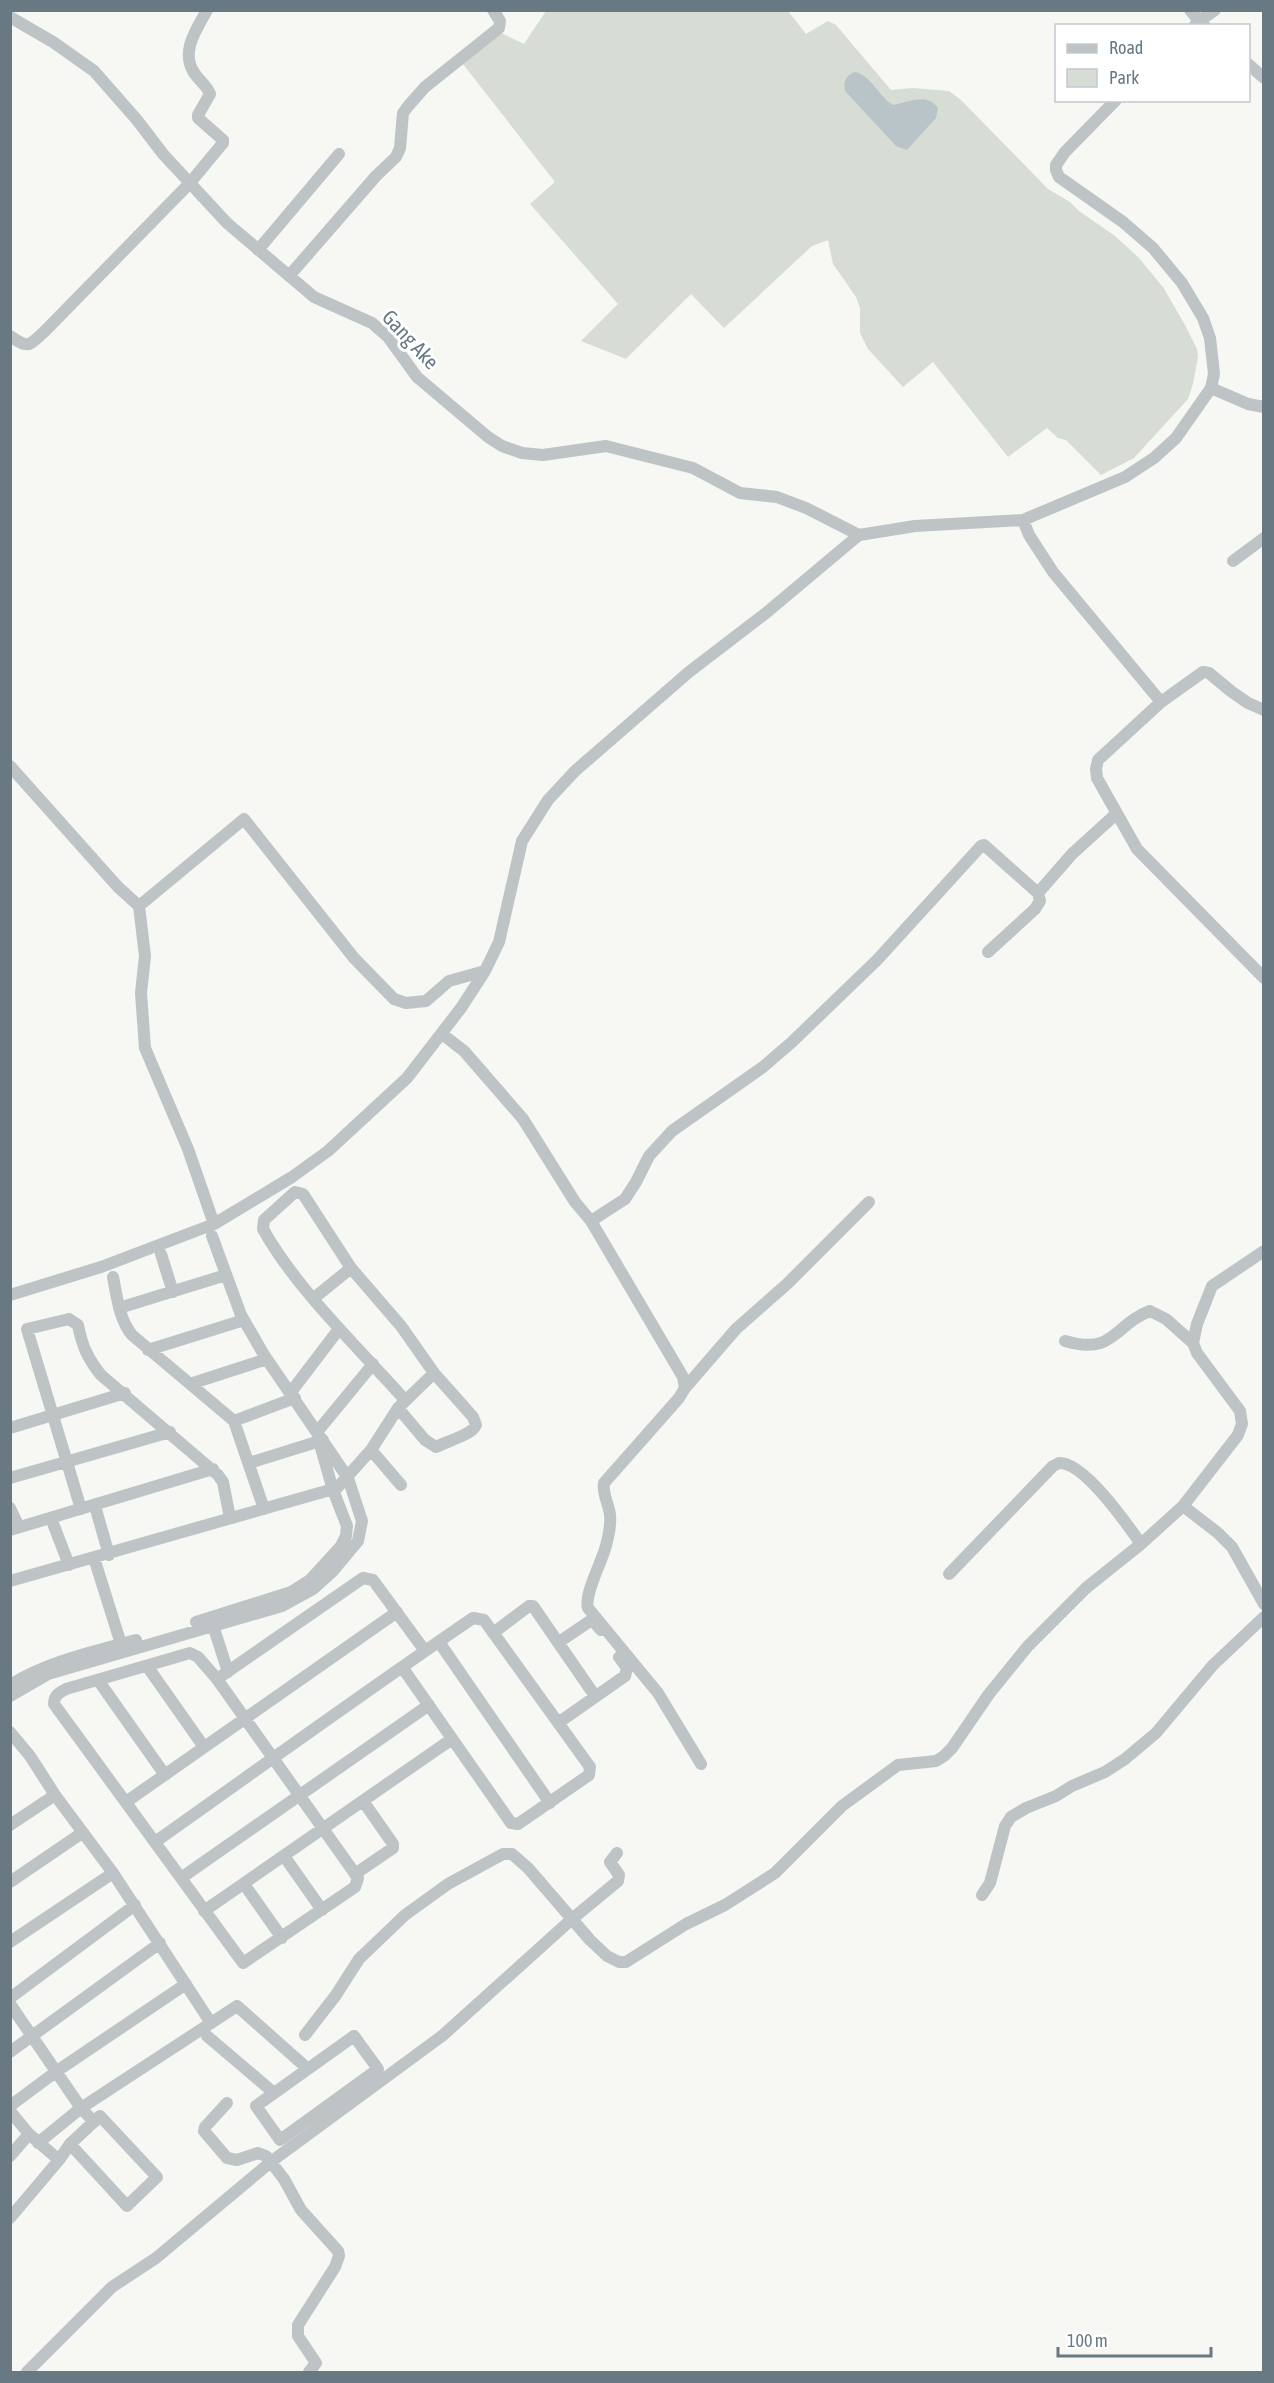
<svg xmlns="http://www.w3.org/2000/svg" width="1274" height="2383" viewBox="0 0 1274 2383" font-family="'Asap Condensed',sans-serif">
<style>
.green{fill:#d7dcd4}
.water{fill:#b8c4c8}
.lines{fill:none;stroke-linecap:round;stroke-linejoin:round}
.street{stroke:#bec3c6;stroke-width:12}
.labels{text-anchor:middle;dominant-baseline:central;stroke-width:6;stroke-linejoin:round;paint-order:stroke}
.street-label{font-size:21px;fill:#687984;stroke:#fff}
</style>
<rect width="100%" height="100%" fill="#f7f7f4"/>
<path class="green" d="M546,11H788L806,34L828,21L836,25L891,90L912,88L949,91L961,100L1048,189L1070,202L1079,211L1115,236L1138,257L1163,287L1185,325L1197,349L1198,357L1193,384L1188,399L1134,458L1101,475L1066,440L1058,438L1047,428L1008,457L933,362L903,387L868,349L860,333V308L856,297L833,264L828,240L812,246L724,328L691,294L626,359L581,341L618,304L530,204L555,182L463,64L501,33L524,44Z"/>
<path class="water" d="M855,72C871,75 879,97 893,105C908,102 927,92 938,108L936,118L907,150L896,146L846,92C842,83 846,75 855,72Z"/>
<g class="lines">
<path class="street" d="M1190,10L1199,21L1195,25
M10,17L53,42L94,71L137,120L163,154L227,223L314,297L372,323L388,337L417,377L488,437L502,446L522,453L543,455L606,446L693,468L740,493L777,497L806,508L859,535
M1205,26L1199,21L1215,10
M1248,64L1264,78
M258,250L339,154
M289,276L376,176L396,157L400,148L403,113L409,105L425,87L499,28L500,21L493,10
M10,336C29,349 28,346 44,332L189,184L223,143V140L198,118V115L210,94C207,85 198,80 193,71C181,50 197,29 207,10
M1211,388L1248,404L1264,407
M1023,520L1029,535L1053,572L1161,702L1203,672L1209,673L1232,692L1248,703L1264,710
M1233,561L1264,538
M1161,702L1098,760L1096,769L1097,778L1137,849L1264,978
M10,766L118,887L139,906L145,956L141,993L145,1048L188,1149L214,1224
M139,906L244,819L354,958L394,999L406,1003L426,1001L449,981L485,971
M988,952L1035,909L1040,901L1038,893
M442,1034L464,1051L523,1119L575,1202L591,1221L683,1377L685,1388L679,1398L604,1483C602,1494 609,1504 610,1515C611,1526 608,1539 605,1549C601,1563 584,1595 588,1608L658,1693L701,1764
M591,1221L625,1199L636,1182L649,1156L672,1131L763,1067L792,1042L877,960L981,846L984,845L1038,893L1072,854L1116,814
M161,1254L173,1292
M113,1277C117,1297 119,1319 132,1335L234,1421L264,1509
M10,1295L101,1267L214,1224L292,1177L328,1151L407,1078L461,1008L485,971L499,942L522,841L548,800L575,771L689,672L766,613L859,535L915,526L1023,520L1125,477L1154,458L1176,438L1211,388L1214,374L1210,338L1203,318L1182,283L1153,248L1123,222L1059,177L1056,170V165L1065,152L1116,100
M314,1298L351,1268
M119,1308L226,1275
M1065,1341C1115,1356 1114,1324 1150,1311L1166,1319L1193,1343
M148,1350L244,1320
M190,1384L267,1359
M685,1388L736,1329L787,1284L869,1202
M291,1392L339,1329
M398,1408L425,1440L436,1447C447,1441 472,1435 476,1425L473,1417L434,1373L401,1326L351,1268L303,1194L295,1192L264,1220L263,1229C297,1290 359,1348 405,1400
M234,1421L295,1398
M10,1428L125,1393
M317,1432L373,1364
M371,1450L401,1485
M249,1463L323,1440
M10,1478L170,1432
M95,1506L109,1555
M1183,1506L1218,1533L1232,1547L1264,1604
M10,1508L19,1527
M81,1509L27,1329L69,1319L78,1325C82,1346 88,1359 101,1375L218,1475L223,1482L230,1518
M51,1518L69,1565
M10,1530L213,1469
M94,1558L121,1644
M949,1574L1053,1466L1059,1463C1084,1462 1127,1524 1141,1544
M10,1581L337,1488L371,1450L398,1408L434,1373
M211,1619L228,1672
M196,1622L291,1592L310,1580L341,1546L346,1536L347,1526L333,1490L319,1441
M493,1633L529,1606H533L595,1696
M439,1642L550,1803
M559,1642L590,1621L595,1623L601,1630
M190,1653L198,1657L217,1679L358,1878L355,1887L243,1963L54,1704C54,1695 59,1693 66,1689Z
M147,1666L204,1747
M217,1679L363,1578L373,1580L425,1651
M98,1680L165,1775
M10,1685C49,1661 93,1652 136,1640
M10,1696L48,1674L282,1606L313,1589L333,1571L358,1541L362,1521L348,1478L264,1355L241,1315L212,1236
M558,1723L625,1676L627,1668L619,1657
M10,1732L30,1756L55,1795L113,1873L211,2023
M126,1802L397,1612
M10,1825L55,1795
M155,1842C261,1767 366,1691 473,1618L484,1620L590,1767L589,1775L518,1824L511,1823L402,1667
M284,1856L322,1910
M355,1874L393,1848V1844L363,1801
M181,1878L429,1705
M10,1882L82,1833
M244,1884L282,1938
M982,1895L990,1883L1005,1826L1011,1817L1026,1808L1056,1796L1072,1786L1105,1772L1125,1759L1156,1733L1213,1665L1264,1617
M204,1911L452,1739
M10,1942L113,1873
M10,1998L135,1905
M10,2004L81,2108L94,2122
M305,2035L336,1995L359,1959L405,1915L448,1884L503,1854H512L528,1868L590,1940L607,1956L619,1962H626L686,1924L725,1905L775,1873L842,1806L898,1765L936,1761L944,1756L952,1748L989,1694L1028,1646L1086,1588L1141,1544L1183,1506L1238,1435L1242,1424L1240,1411L1197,1353L1193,1343L1197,1324L1212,1286L1264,1251
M207,2036L274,2093
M354,2036L378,2069L280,2140L256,2106Z
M10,2052L160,1943
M227,2103L205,2127L204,2131L227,2158L237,2160L258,2153L266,2156L284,2179L301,2210L338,2251L339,2256L335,2267L298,2325V2336L316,2363L309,2372
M10,2106L57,2071L186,1984
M10,2111L29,2134L59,2160L10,2218
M38,2143L81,2108L237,2006L308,2069
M10,2156L29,2134
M59,2160L70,2144L100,2116L157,2177L127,2206L70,2144
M27,2372L112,2287L156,2258L272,2161L442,2036L572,1919L618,1881L619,1875L610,1862L617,1853"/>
</g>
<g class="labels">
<g class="street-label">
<text transform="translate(411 339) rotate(47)">Gang Ake</text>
</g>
</g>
<rect width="1274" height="2383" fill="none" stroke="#687984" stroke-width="24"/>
<rect x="1055" y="24" width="195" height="78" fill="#ffffff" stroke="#c3c9ce" stroke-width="1.5"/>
<rect x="1067" y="44" width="30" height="9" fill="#bec3c6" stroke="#c3c9ce" stroke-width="1.5"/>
<text x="1109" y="54" font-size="18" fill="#687984">Road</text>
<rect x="1067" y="69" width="30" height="18" fill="#d7dcd4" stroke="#c3c9ce" stroke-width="1.5"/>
<text x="1109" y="84" font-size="18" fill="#687984">Park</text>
<path d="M1058 2347v9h153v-9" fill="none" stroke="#687984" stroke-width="3"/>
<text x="1067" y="2347" font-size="18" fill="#687984" stroke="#ffffff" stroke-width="4.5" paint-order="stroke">100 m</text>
</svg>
